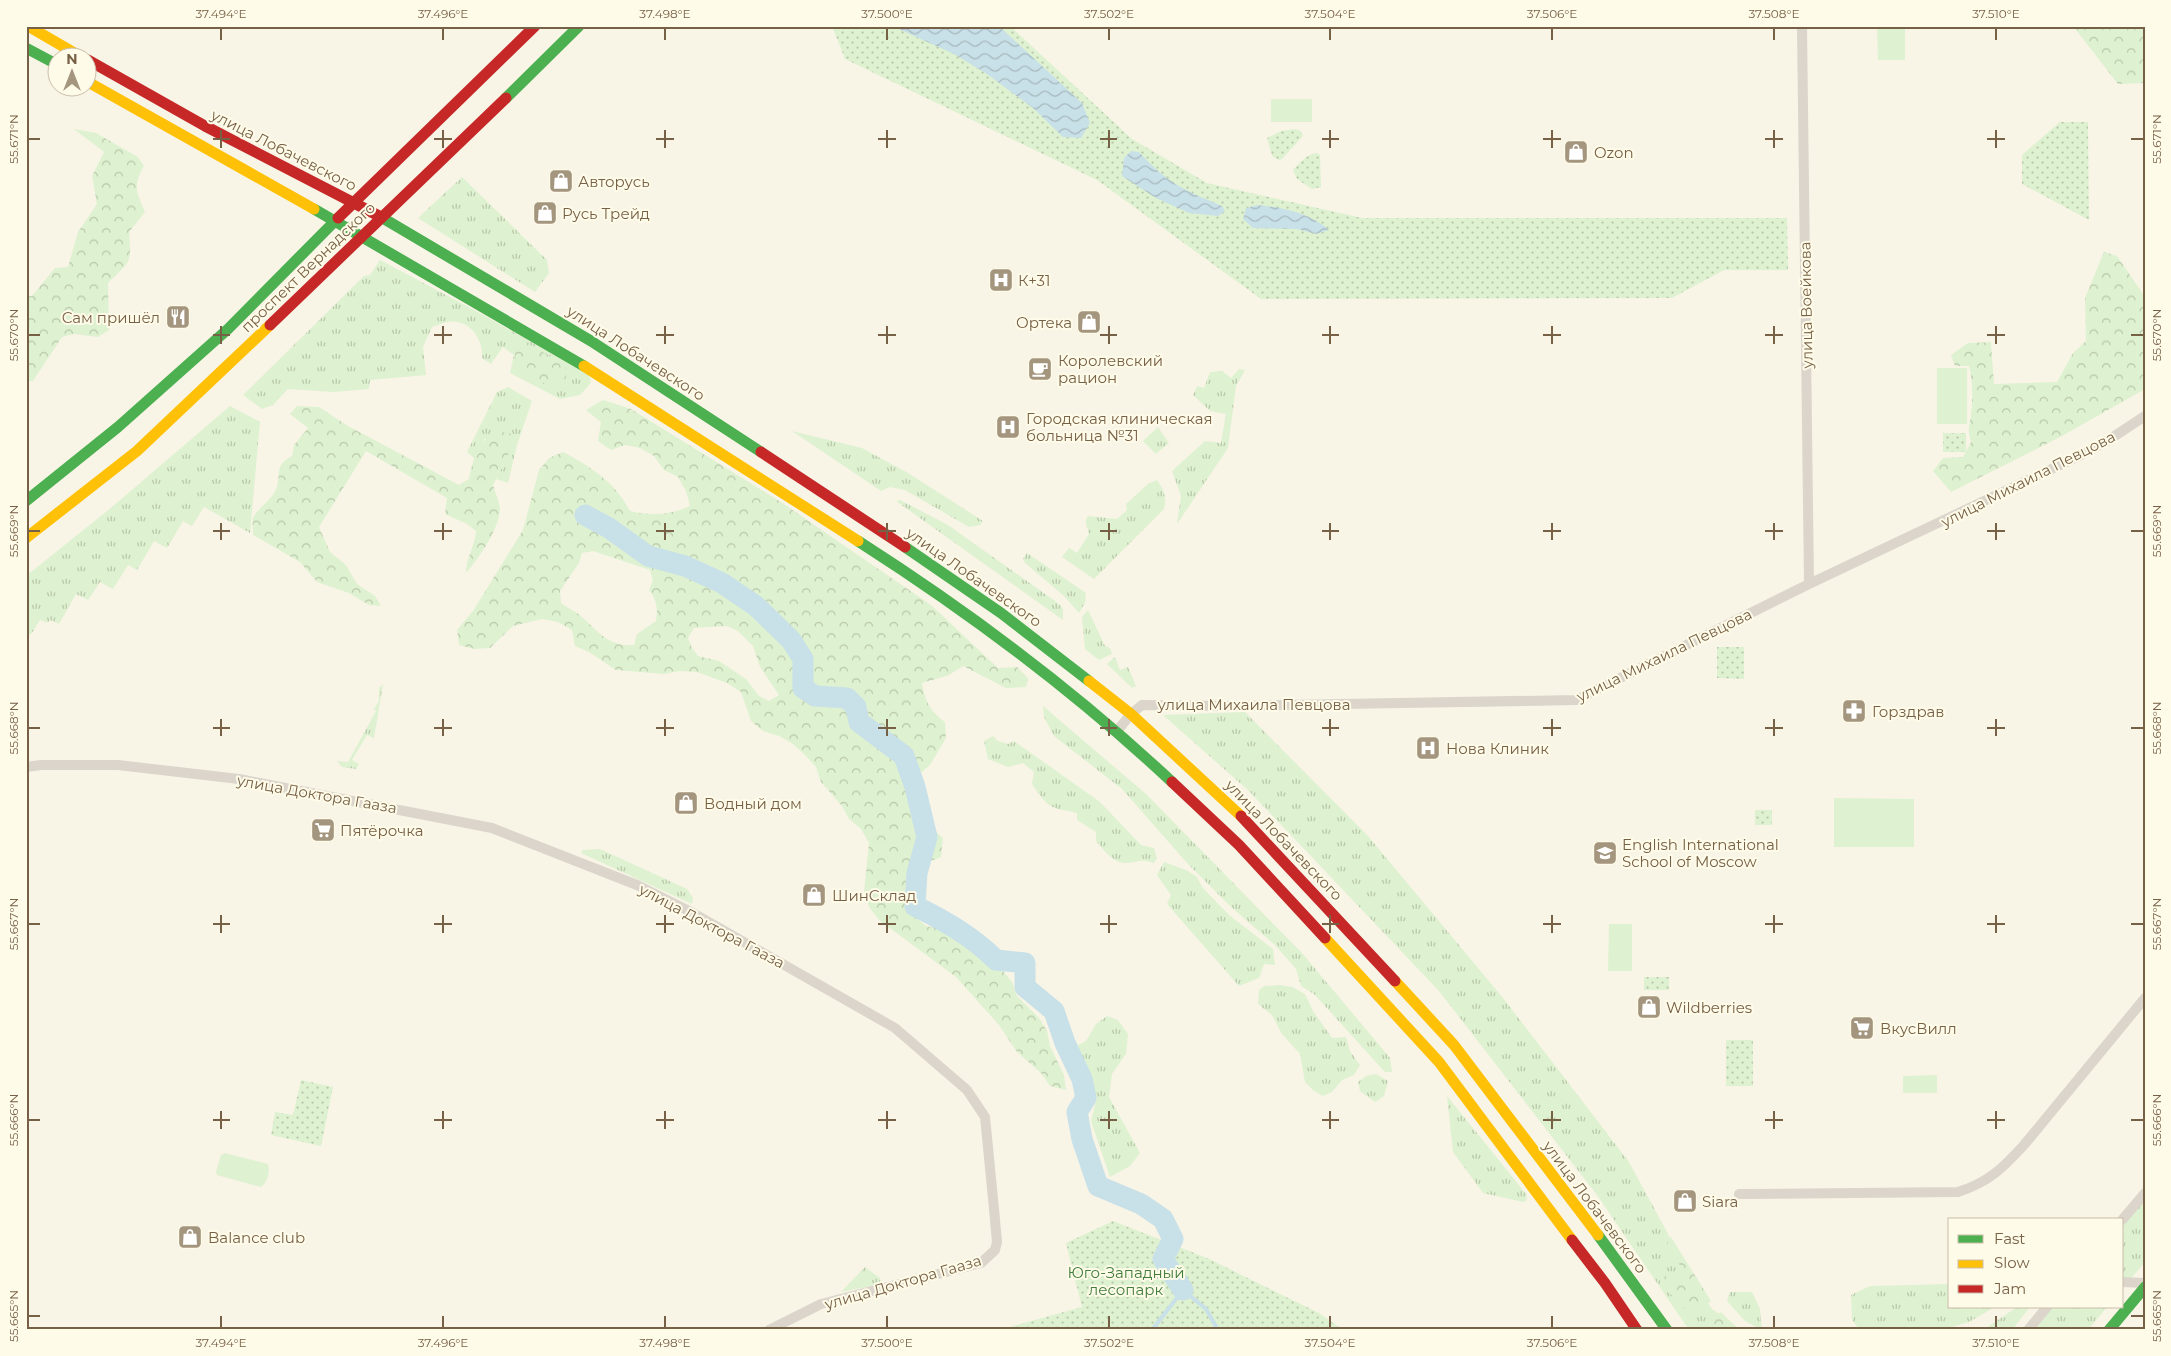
<svg xmlns="http://www.w3.org/2000/svg" width="2171" height="1356" viewBox="0 0 2171 1356" font-family="Montserrat,sans-serif">
<style>
.grass{fill:url(#grass-tufts)}
.forest{fill:url(#forest-crowns);fill-rule:evenodd}
.park{fill:url(#park-dots)}
.pitch{fill:#def1d0}
.water{fill:url(#water-waves)}
.lines{fill:none;stroke-linecap:round;stroke-linejoin:round}
.stream{stroke:#c8e0e8;stroke-width:4}
.river{stroke:#c8e0e8;stroke-width:21}
.street{stroke:#dbd5cb;stroke-width:10}
.fast{stroke:#4caf50;stroke-width:11}
.slow{stroke:#ffc107;stroke-width:11}
.jam{stroke:#c62828;stroke-width:11}
.ticks{fill:none;stroke:#776146;stroke-width:2}
.labels{text-anchor:middle;dominant-baseline:central;stroke-width:4;stroke-linejoin:round;paint-order:stroke}
.street-label{font-size:15px;fill:#776146;stroke:#fffbe9}
.poi-label{font-size:15px;fill:#776146;stroke:#fffbe9;text-anchor:start}
.park-label{font-size:15px;fill:#427e3c;stroke:#fffbe9}
.neatline{fill:none;stroke:#776146;stroke-width:2}
.ticks-label{font-size:12px;text-anchor:middle;fill:#776146}
</style>
<defs>
<pattern id="grass-tufts" width="24" height="20" patternUnits="userSpaceOnUse" patternTransform="scale(1.25)"><rect width="24" height="20" fill="#def1d0"/><path d="M3 7l-1-3M5 7V3M7 7l1-3M15 17l-1-3M17 17v-4M19 17l1-3" fill="none" stroke="#b9c7ab"/></pattern>
<pattern id="forest-crowns" width="20" height="18" patternUnits="userSpaceOnUse" patternTransform="scale(1.25)"><rect width="20" height="18" fill="#def1d0"/><path d="M2 6a3 3 0 1 1 6 0M12 15a3 3 0 1 1 6 0" fill="none" stroke="#b9c7ab"/></pattern>
<pattern id="park-dots" width="8" height="8" patternUnits="userSpaceOnUse" patternTransform="scale(1.25)"><rect width="8" height="8" fill="#def1d0"/><path d="M2 2h.1M6 6h.1" fill="none" stroke="#b9c7ab" stroke-width="1.8" stroke-linecap="round"/></pattern>
<pattern id="water-waves" width="16" height="10" patternUnits="userSpaceOnUse" patternTransform="scale(1.25)"><rect width="16" height="10" fill="#c8e0e8"/><path d="M0 5q4-4 8 0t8 0" fill="none" stroke="#a7b9be"/></pattern>
</defs>
<rect width="100%" height="100%" fill="#f8f5e7"/>
<path class="grass" d="M462,177L547,260L549,273L535,292L418,218Z
M380,260L465,305L589,374L591,383L580,395L560,399L510,373L514,355L503,347L491,364L482,358C484,339 469,318 447,322C442,323 437,325 432,327L423,347L426,375L370,380L369,389L334,392L288,389L273,405L262,409L243,395L364,276L370,275Z
M1239,369L1245,370L1236,386L1228,448L1177,524L1181,496L1172,471L1205,441L1221,443L1226,414L1210,411L1193,395L1197,386L1204,388L1210,372L1222,371L1231,378Z
M508,387L532,401L517,445L508,483L496,479L508,456L485,438L475,459L467,452L497,392Z
M230,406L260,422L250,533L204,507L192,526L183,521L167,548L154,541L137,570L128,565L113,589L100,582L88,600L76,594L59,624L50,620L48,623L40,620L32,633L26,637V576L112,507Z
M1158,427L1169,443L1156,454L1143,441Z
M792,431L862,448L908,473L983,521L980,525L969,527L905,490L890,487L881,491Z
M1157,480C1164,490 1167,497 1164,509L1094,579L1062,557L1069,548L1077,553L1089,534C1088,527 1083,523 1088,516L1117,519L1127,510L1126,504L1148,484Z
M900,500L948,525L1055,601L1063,608V620L896,501Z
M1027,553L1086,593L1085,603L1079,613L1064,596L1025,563L1023,559Z
M1088,610L1105,646L1110,648L1112,654L1099,660L1085,649L1082,617Z
M1115,657L1120,670L1128,667L1136,686L1132,688L1107,664Z
M383,684L374,738L367,735L352,760L359,764L356,769L342,767L337,761L348,762L376,711L374,709L379,701V688Z
M1043,706L1146,794L1302,953L1390,1058L1392,1072H1385L1314,994L1301,986L1296,969L1275,945L1230,906L1188,864L1122,789L1054,736L1044,717Z
M1245,712L1368,836L1503,998L1629,1162L1693,1280L1712,1309L1741,1330H1689L1597,1195L1439,991L1249,791L1163,715Z
M993,736L998,741L1008,744L1014,741L1100,802L1141,845L1154,848L1157,858L1154,863C1139,858 1138,863 1125,863C1112,862 1104,850 1096,841V832L1077,820V813C1049,807 1049,809 1032,784L1034,772L1023,763L1008,767L988,759L984,741Z
M600,849L687,889L693,898L692,904L581,853L583,850Z
M1164,862L1186,870L1197,877L1202,887L1229,915L1273,949L1275,965L1264,964L1259,978L1239,986L1167,904L1171,895L1157,875Z
M1280,985L1292,987L1305,994L1313,1011L1332,1038L1346,1037L1350,1051L1360,1065L1354,1075L1342,1080L1332,1092L1323,1096L1314,1091L1305,1082L1300,1054L1282,1034L1272,1015L1258,1004L1259,990L1264,986Z
M1107,1016L1118,1020L1128,1034L1126,1054L1112,1074L1109,1097L1140,1153L1130,1166L1110,1177L1091,1121L1096,1101L1078,1045L1086,1041L1096,1024Z
M1376,1074L1388,1081L1384,1096L1375,1102L1360,1091L1358,1082L1366,1076Z
M1447,1096L1527,1195L1526,1201L1523,1202L1483,1193L1453,1152Z
M2145,1199V1262L2122,1289V1226Z
M865,1267L880,1278L881,1284L841,1292Z
M1950,1284V1307H1995L1969,1322L1941,1330H1860L1852,1320L1851,1295L1870,1286Z
M1730,1292H1752L1760,1309L1762,1330L1745,1321L1727,1301Z
M2017,1307H2030L2012,1330H1983Z
M2052,1307H2107L2088,1330H2033Z"/>
<path class="forest" d="M2073,26H2145V83L2118,84Z
M74,129L96,133L138,157L144,166C132,186 137,193 145,212L129,232C132,264 130,261 108,283L109,330L98,337L74,334L62,337L33,381H26V296H32L55,268L68,267L78,232L97,204L92,176L104,152Z
M2104,252L2117,256L2145,297V389L2062,436L1951,492L1933,471L1943,458L1963,457L1971,442C1967,429 1969,428 1971,415C1973,398 1973,382 1969,366H1955L1951,355L1968,343L1991,342L1994,384L2057,382L2073,353L2086,341L2085,298Z
M515,340L525,342L565,365L566,381L547,385L516,367V355L511,351Z
M603,400L631,409L781,502L858,555L931,605L998,668L1017,667L1028,678L1026,687L1006,688L963,666L949,675L922,683C925,701 930,711 945,722L946,738L930,765L917,776L909,790L917,821L933,829L943,838L941,857L908,871L914,916L926,926L941,929L991,961L1003,971L1012,982L1017,996L1039,1018L1047,1031L1050,1046L1064,1075L1066,1090L1050,1086L1041,1073L1017,1052L999,1025L956,977L879,920L869,907L864,892L869,843L861,829L849,819L842,806L821,782L816,767L805,755L793,744L779,736L763,731L751,721L741,692L727,683L697,672L680,671L664,674L616,670L589,652L575,646L572,630L558,622L542,619L513,626L490,648L474,649L459,645L457,630L473,611L523,530L539,470L549,458L563,452C591,467 615,482 630,511C650,516 671,515 690,506L686,491L678,477L664,470L654,456L640,448L625,445L611,450L598,441L601,422L586,410ZM593,551L650,570L653,580L649,590C657,601 658,608 656,621L637,634L634,645C608,647 598,631 581,616C575,611 567,608 561,603L560,591L579,563L582,553ZM727,626L738,631L753,646L760,667L779,695L769,701L759,696L746,679L719,661L698,656L692,648L688,638L694,628Z
M297,406L319,407L348,426L459,485L469,479C473,456 485,422 513,435L508,456L493,485C495,492 499,500 500,508C500,528 479,558 466,573C466,558 475,546 476,531L467,524L445,514L447,498L366,451L319,527L330,552L346,565L357,584L375,596L381,606L369,605L349,593L317,582L300,562L253,535C253,530 252,522 253,518C257,509 269,502 274,493C284,477 271,467 292,456L294,445L308,428L290,414Z
M1671,1237L1711,1301L1694,1315L1681,1307L1657,1277L1661,1270L1674,1287L1681,1283L1683,1270L1667,1245Z
M1721,1312L1739,1330H1718L1711,1319Z"/>
<path class="park" d="M832,26H1010L1132,139L1207,183L1362,218H1787L1788,270H1724L1672,298L1261,299L1097,180L845,59Z
M2060,122H2088L2089,220L2022,184V155Z
M1296,129L1301,131L1303,136L1282,159L1279,160L1272,156L1267,138L1281,131Z
M1317,153L1320,155L1321,187L1312,189L1297,179L1293,170C1300,163 1306,154 1317,153Z
M1943,433H1966V452H1943Z
M1717,647H1744V679L1717,678Z
M1755,810H1772V825H1755Z
M1644,977H1669V990H1644Z
M1726,1040H1753V1086H1726Z
M301,1080L333,1087L321,1146L271,1135L275,1112L293,1115Z
M1113,1221L1207,1258L1319,1313L1343,1330H999L1082,1307L1066,1243Z"/>
<path class="pitch" d="M1877,26H1905V60H1878Z
M1271,99H1312V122H1271Z
M1937,368H1967V424H1937Z
M1834,798L1914,799V847H1834Z
M1609,924H1632V971H1608Z
M1937,1075V1093H1903V1076Z
M225,1153L268,1164C270,1172 268,1182 261,1187L217,1175L216,1172L221,1155Z"/>
<path class="water" d="M892,26H999L1082,103L1090,123L1081,138L1063,137L1033,108L987,74L954,54Z
M1131,151L1139,152C1167,183 1184,190 1222,206L1225,211L1218,216L1189,213L1156,198L1122,176L1124,158Z
M1258,205C1283,208 1310,213 1329,230L1316,234L1297,229L1253,228L1243,219L1246,208Z"/>
<g class="lines">
<path class="stream" d="M1152,1330L1183,1290L1206,1309L1218,1330"/>
<path class="river" d="M585,515L609,528L648,556L685,566L722,583L756,606L791,640L803,659V688L815,696L847,698L856,707L859,722L904,756L915,787L927,837L917,873L915,906C945,921 972,936 996,960L1025,963V987L1054,1011L1065,1043L1082,1079L1086,1098L1077,1112L1082,1139L1098,1186L1141,1204L1163,1219L1173,1239L1163,1259L1183,1290"/>
<path class="street" d="M1802,26L1809,584
M1117,731L1131,714L1142,705L1233,706L1576,700L1809,584L2079,456L2107,441L2145,416
M26,767L41,765H118L239,779L492,828L637,885L693,913L895,1028L967,1090L985,1117L994,1209L997,1242L995,1250L981,1263L821,1304L769,1330
M1739,1194L1958,1192C1989,1182 2003,1168 2024,1145L2145,998
M2122,1220L2145,1193
M2122,1282L2145,1283
M2028,1330L2047,1307"/>
<path class="fast" d="M26,48L58,65
M506,98L579,26
M314,209L584,366
M381,217L591,341L761,452
M26,501L118,427L228,329L338,218
M858,541C969,612 1075,691 1172,782
M905,547L1001,613L1089,681
M1598,1235L1667,1330
M2109,1330L2145,1287"/>
<path class="slow" d="M28,26L83,58
M88,82L314,209
M584,366L858,541
M26,538L137,451L270,325
M1089,681L1131,714L1241,816
M1325,938L1439,1062L1572,1240
M1395,981L1454,1045L1598,1235"/>
<path class="jam" d="M88,60L205,126L381,217
M338,218L535,26
M270,325L506,98
M761,452L905,547
M1172,782L1239,845L1325,938
M1241,816L1395,981
M1572,1240L1605,1283L1637,1330"/>
</g>
<path class="ticks" d="M221,28V40M443,28V40M665,28V40M887,28V40M1109,28V40M1330,28V40M1552,28V40M1774,28V40M1996,28V40M221,130V148M443,130V148M665,130V148M887,130V148M1109,130V148M1330,130V148M1552,130V148M1774,130V148M1996,130V148M28,139H40M213,139H230M434,139H452M656,139H674M878,139H896M1100,139H1117M1322,139H1339M1543,139H1561M1765,139H1783M1987,139H2005M2131,139H2144M221,326V344M443,326V344M665,326V344M887,326V344M1109,326V344M1330,326V344M1552,326V344M1774,326V344M1996,326V344M28,335H40M213,335H230M434,335H452M656,335H674M878,335H896M1100,335H1117M1322,335H1339M1543,335H1561M1765,335H1783M1987,335H2005M2131,335H2144M221,523V540M443,523V540M665,523V540M887,523V540M1109,523V540M1330,523V540M1552,523V540M1774,523V540M1996,523V540M28,531H40M213,531H230M434,531H452M656,531H674M878,531H896M1100,531H1117M1322,531H1339M1543,531H1561M1765,531H1783M1987,531H2005M2131,531H2144M221,719V736M443,719V736M665,719V736M887,719V736M1109,719V736M1330,719V736M1552,719V736M1774,719V736M1996,719V736M28,728H40M213,728H230M434,728H452M656,728H674M878,728H896M1100,728H1117M1322,728H1339M1543,728H1561M1765,728H1783M1987,728H2005M2131,728H2144M221,915V933M443,915V933M665,915V933M887,915V933M1109,915V933M1330,915V933M1552,915V933M1774,915V933M1996,915V933M28,924H40M213,924H230M434,924H452M656,924H674M878,924H896M1100,924H1117M1322,924H1339M1543,924H1561M1765,924H1783M1987,924H2005M2131,924H2144M221,1111V1129M443,1111V1129M665,1111V1129M887,1111V1129M1109,1111V1129M1330,1111V1129M1552,1111V1129M1774,1111V1129M1996,1111V1129M28,1120H40M213,1120H230M434,1120H452M656,1120H674M878,1120H896M1100,1120H1117M1322,1120H1339M1543,1120H1561M1765,1120H1783M1987,1120H2005M2131,1120H2144M28,1316H40M221,1316V1328M443,1316V1328M665,1316V1328M887,1316V1328M1109,1316V1328M1330,1316V1328M1552,1316V1328M1774,1316V1328M1996,1316V1328M2131,1316H2144"/>
<defs>
<symbol id="shop-square" viewBox="-11 -11 22 22"><rect x="-9" y="-9" width="18" height="18" rx="4" fill="#a4957e" stroke="#fffbe9"/><path d="M-5-2.5h2.3a2.7 3.5 0 0 1 5.4 0H5L5.5 6h-11ZM-1.5-2.5h3a1.5 2.3 0 0 0-3 0Z" fill="#fff"/></symbol>
<symbol id="hospital-square" viewBox="-11 -11 22 22"><rect x="-9" y="-9" width="18" height="18" rx="4" fill="#a4957e" stroke="#fffbe9"/><path d="M-5-5h3v3.5h4V-5h3V5h-3V1.5h-4V5h-3Z" fill="#fff"/></symbol>
<symbol id="restaurant-square" viewBox="-11 -11 22 22"><rect x="-9" y="-9" width="18" height="18" rx="4" fill="#a4957e" stroke="#fffbe9"/><path d="M-5-6h1v4h1v-4h1v4h1v-4h1v5L-1.5 .5V6h-2V.5L-5-1ZM5-6V6H3V1.5H1.5Q1.5-4 5-6Z" fill="#fff"/></symbol>
<symbol id="cafe-square" viewBox="-11 -11 22 22"><rect x="-9" y="-9" width="18" height="18" rx="4" fill="#a4957e" stroke="#fffbe9"/><path d="M-5.5-4.5H6V0H3Q3 3.5 0 3.5H-2.5Q-5.5 3.5-5.5 0ZM3-3.2v2h1.7v-2ZM-6 4.5H4V6H-6Z" fill="#fff"/></symbol>
<symbol id="pharmacy-square" viewBox="-11 -11 22 22"><rect x="-9" y="-9" width="18" height="18" rx="4" fill="#a4957e" stroke="#fffbe9"/><path d="M-2-6h4v4h4v4h-4v4h-4v-4h-4v-4h4Z" fill="#fff"/></symbol>
<symbol id="supermarket-square" viewBox="-11 -11 22 22"><rect x="-9" y="-9" width="18" height="18" rx="4" fill="#a4957e" stroke="#fffbe9"/><path d="M-6-5.5h2.5l.6 2H6L4.5 2H-2.5L-4.4-4H-6ZM-1.5 3.2a1.3 1.3 0 1 0 .1 0ZM3 3.2a1.3 1.3 0 1 0 .1 0Z" fill="#fff"/></symbol>
<symbol id="school-square" viewBox="-11 -11 22 22"><rect x="-9" y="-9" width="18" height="18" rx="4" fill="#a4957e" stroke="#fffbe9"/><path d="M0-5L7-2L0 1L-7-2ZM-4 1L0 2.5L4 1V4Q0 6-4 4Z" fill="#fff"/></symbol>
</defs>
<g fill-rule="evenodd">
<use href="#shop-square" x="1562" y="138" width="28" height="28"/>
<use href="#shop-square" x="547" y="167" width="28" height="28"/>
<use href="#shop-square" x="531" y="199" width="28" height="28"/>
<use href="#hospital-square" x="987" y="266" width="28" height="28"/>
<use href="#restaurant-square" x="164" y="303" width="28" height="28"/>
<use href="#shop-square" x="1075" y="308" width="28" height="28"/>
<use href="#cafe-square" x="1026" y="355" width="28" height="28"/>
<use href="#hospital-square" x="994" y="413" width="28" height="28"/>
<use href="#pharmacy-square" x="1840" y="697" width="28" height="28"/>
<use href="#hospital-square" x="1414" y="734" width="28" height="28"/>
<use href="#shop-square" x="672" y="789" width="28" height="28"/>
<use href="#supermarket-square" x="309" y="816" width="28" height="28"/>
<use href="#school-square" x="1591" y="839" width="28" height="28"/>
<use href="#shop-square" x="800" y="881" width="28" height="28"/>
<use href="#shop-square" x="1635" y="993" width="28" height="28"/>
<use href="#supermarket-square" x="1848" y="1014" width="28" height="28"/>
<use href="#shop-square" x="1671" y="1187" width="28" height="28"/>
<use href="#shop-square" x="176" y="1223" width="28" height="28"/>
</g>
<g class="labels">
<g class="street-label">
<text transform="translate(284 150) rotate(27)">улица Лобачевского</text>
<text transform="translate(308 267) rotate(-44)">проспект Вернадского</text>
<text transform="translate(1806 305) rotate(-91)">улица Воейкова</text>
<text transform="translate(636 353) rotate(33)">улица Лобачевского</text>
<text transform="translate(2028 479) rotate(-27)">улица Михаила Певцова</text>
<text transform="translate(974 577) rotate(35)">улица Лобачевского</text>
<text transform="translate(1664 655) rotate(-26)">улица Михаила Певцова</text>
<text x="1254" y="704">улица Михаила Певцова</text>
<text transform="translate(317 794) rotate(10)">улица Доктора Гааза</text>
<text transform="translate(1284 840) rotate(46)">улица Лобачевского</text>
<text transform="translate(712 926) rotate(28)">улица Доктора Гааза</text>
<text transform="translate(1595 1207) rotate(53)">улица Лобачевского</text>
<text transform="translate(903 1282) rotate(-16)">улица Доктора Гааза</text>
</g>
<g class="poi-label">
<text x="1594" y="152">Ozon</text>
<text x="578" y="181">Авторусь</text>
<text x="562" y="213">Русь Трейд</text>
<text x="1018" y="280">К+31</text>
<text x="160" y="317" text-anchor="end">Сам пришёл</text>
<text x="1072" y="322" text-anchor="end">Ортека</text>
<text x="1058" y="360">Королевский<tspan x="1058" dy="17">рацион</tspan></text>
<text x="1026" y="418">Городская клиническая<tspan x="1026" dy="17">больница №31</tspan></text>
<text x="1872" y="711">Горздрав</text>
<text x="1446" y="748">Нова Клиник</text>
<text x="704" y="803">Водный дом</text>
<text x="340" y="830">Пятёрочка</text>
<text x="1622" y="844">English International<tspan x="1622" dy="17">School of Moscow</tspan></text>
<text x="832" y="895">ШинСклад</text>
<text x="1666" y="1007">Wildberries</text>
<text x="1880" y="1028">ВкусВилл</text>
<text x="1702" y="1201">Siara</text>
<text x="208" y="1237">Balance club</text>
</g>
<g class="park-label">
<text x="1126" y="1272">Юго-Западный<tspan x="1126" dy="17">лесопарк</tspan></text>
</g>
</g>
<rect width="2171" height="1356" fill="none" stroke="#fffbe9" stroke-width="55"/>
<rect x="1948" y="1218" width="175" height="90" fill="#fffbe9" stroke="#c9bda8"/>
<rect x="1958" y="1235" width="25" height="8" fill="#4caf50" stroke="#c9bda8"/>
<text x="1994" y="1244" font-size="15" fill="#776146">Fast</text>
<rect x="1958" y="1260" width="25" height="8" fill="#ffc107" stroke="#c9bda8"/>
<text x="1994" y="1268" font-size="15" fill="#776146">Slow</text>
<rect x="1958" y="1285" width="25" height="8" fill="#c62828" stroke="#c9bda8"/>
<text x="1994" y="1294" font-size="15" fill="#776146">Jam</text>
<g transform="translate(72 72)"><circle r="24" fill="#fffbe9" stroke="#c9bda8"/>
<path d="M0-4L9 19L0 12L-9 19Z" fill="#a4957e"/>
<text y="-8" font-size="14" font-weight="bold" text-anchor="middle" fill="#776146">N</text>
</g>
<rect x="28" y="28" width="2116" height="1300" class="neatline"/>
<g class="ticks-label">
<text x="221" y="18">37.494°E</text>
<text x="443" y="18">37.496°E</text>
<text x="665" y="18">37.498°E</text>
<text x="887" y="18">37.500°E</text>
<text x="1109" y="18">37.502°E</text>
<text x="1330" y="18">37.504°E</text>
<text x="1552" y="18">37.506°E</text>
<text x="1774" y="18">37.508°E</text>
<text x="1996" y="18">37.510°E</text>
<text transform="translate(14 139) rotate(-90)" y="4">55.671°N</text>
<text transform="translate(2157 139) rotate(-90)" y="4">55.671°N</text>
<text transform="translate(14 335) rotate(-90)" y="4">55.670°N</text>
<text transform="translate(2157 335) rotate(-90)" y="4">55.670°N</text>
<text transform="translate(14 531) rotate(-90)" y="4">55.669°N</text>
<text transform="translate(2157 531) rotate(-90)" y="4">55.669°N</text>
<text transform="translate(14 728) rotate(-90)" y="4">55.668°N</text>
<text transform="translate(2157 728) rotate(-90)" y="4">55.668°N</text>
<text transform="translate(14 924) rotate(-90)" y="4">55.667°N</text>
<text transform="translate(2157 924) rotate(-90)" y="4">55.667°N</text>
<text transform="translate(14 1120) rotate(-90)" y="4">55.666°N</text>
<text transform="translate(2157 1120) rotate(-90)" y="4">55.666°N</text>
<text transform="translate(14 1316) rotate(-90)" y="4">55.665°N</text>
<text transform="translate(2157 1316) rotate(-90)" y="4">55.665°N</text>
<text x="221" y="1347">37.494°E</text>
<text x="443" y="1347">37.496°E</text>
<text x="665" y="1347">37.498°E</text>
<text x="887" y="1347">37.500°E</text>
<text x="1109" y="1347">37.502°E</text>
<text x="1330" y="1347">37.504°E</text>
<text x="1552" y="1347">37.506°E</text>
<text x="1774" y="1347">37.508°E</text>
<text x="1996" y="1347">37.510°E</text>
</g>
</svg>
